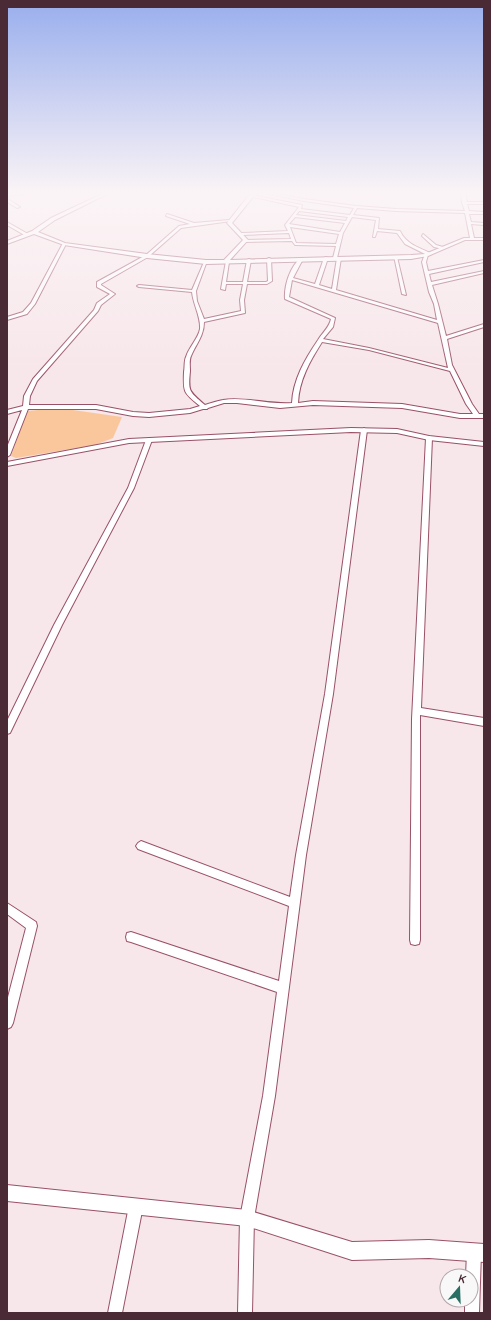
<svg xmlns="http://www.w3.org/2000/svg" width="491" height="1320" viewBox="0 0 491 1320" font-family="Quicksand,sans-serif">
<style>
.green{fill:#fac79c}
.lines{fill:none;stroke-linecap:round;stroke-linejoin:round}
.minor-casing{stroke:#995167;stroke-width:2}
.tertiary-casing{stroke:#995167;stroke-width:2}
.minor{fill:#fff;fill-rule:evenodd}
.tertiary{fill:#fff;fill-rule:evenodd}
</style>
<rect width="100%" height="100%" fill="#f7e6ea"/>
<path class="green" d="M59,408L122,417L113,438L95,445L16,458L11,456L27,411Z"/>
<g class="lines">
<defs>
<path id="minor" d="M265,193H271L304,199L356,206L396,209L465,211L462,203L461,193H465L467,202H484V204H467L469,211L484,212V214H469L471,222L484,223V225L471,224L474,238L472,239L470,238L465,213L396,211L357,208L353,215L379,218L378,229L400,231C406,244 418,247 430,253V255H428L426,262L428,271L484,260V262L429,274L431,282L484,271V273L432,285L438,304L446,336L484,324V327L447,339L452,365L472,404L479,414H484V418H460L402,408L313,405L280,408L237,403H224L208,408L207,409H203L190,413L149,417L133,416L96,409H28L10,455L7,457V447L22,410L7,414V410L23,406L24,396L33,379L94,310L97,303L110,294L97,287V282L146,255L179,226L190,224L166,216L167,214L194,223L229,220L231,221L181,228L148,257L101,284V285L115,294L101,305L98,311L37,381L30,396L29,405H96L133,412L149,413L190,409L200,406C184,393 183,393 184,372C185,367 184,361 186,357C189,347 198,339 200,329C201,317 193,304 192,292L139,287L137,286L139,285L192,290L204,262L207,261L196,291L197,301L204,319L241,311L240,300L243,284H226L225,290L221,289L226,261L229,262L226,282H243L247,260L249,259L251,260L247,282H266L268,281L267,259L269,258L271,259L272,281L267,284H247L244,300L245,313L204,322C204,336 196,344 191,356C189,360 190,366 190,371C188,392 189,391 205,405C211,403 217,401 223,400C243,396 270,405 292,403C293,380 305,359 318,340C322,333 329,328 331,319L285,299C284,286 290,266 301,258L303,259L293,278L315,284L324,258L326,257L328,258L319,285L332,289L337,258L335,259L333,258L336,246L295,245L292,241L244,242L245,240L291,239L289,233L242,235L240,234L242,233L288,231L285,225L299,207L249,196L251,195L302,205L301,209L350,215L354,208L304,201ZM299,211L348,217L346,221L296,215ZM295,217L345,223L340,232L289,224ZM352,217L376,220L373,237H375L377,231L397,233L405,244L425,254L422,262L429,292L434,304L437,320L336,290L341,258L339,257L337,258L343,233ZM290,227L339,234L336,244L296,243ZM292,280L438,323L448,368L369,348L323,339L333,327L335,318L289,297ZM322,342L369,350L450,371L466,404L473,414H460L402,404L313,401L298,403C299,380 310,361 322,342Z
M7,199H8L20,207L17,208L7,202Z
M7,222L28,234L29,235L26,236L7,225Z
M423,234L436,245L443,247V249L434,247L422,236Z
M63,243L66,244L35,304L27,314L7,320V317L23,312L31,303Z
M394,256L397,257L406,295L402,294Z
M364,428L367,430L333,694L306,855L275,1096L254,1218L252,1313H238L240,1218L263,1096L277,992L131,942L127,941L126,937L127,933L131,932L279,981L289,906L138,849L136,846L138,843L141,841L290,897L296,855L325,694L361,430Z
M429,436L432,438L421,708L484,718V726L420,715V940L419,944L415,945L411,944L410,940L412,719L426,438Z
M149,438L152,440L134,488L62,625L10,733L7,734V721L54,625L128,488L146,440Z
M7,903L36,922L37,926L13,1023L11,1027L7,1029V1001L26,928L7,914Z
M136,1199L141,1201L143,1206L122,1313H108L129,1206L131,1201Z
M474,1245L479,1247L481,1252L479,1313H465V1300H471V1276H466L467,1252L469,1247Z"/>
<path id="tertiary" d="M28,193L26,194L7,196V194Z
M104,193H109L55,220L38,232L65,243L147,254L206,260H224L243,240L227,223L249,195L253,193H258L253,197L232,223L248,240L230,260L411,255L425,254L464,238H484V240H465L428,256L411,259L206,264L147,258L64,245L34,234L7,244V241L32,231L51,218Z
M351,428L397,429L429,436L484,442V446L429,440L397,433L351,432L129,443L7,466V462L129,439Z
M7,1185L247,1210L352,1242L429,1240L484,1244V1262L429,1258L352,1260L247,1226L7,1201Z"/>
</defs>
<use href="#minor" class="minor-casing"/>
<use href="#tertiary" class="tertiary-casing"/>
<use href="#minor" class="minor"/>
<use href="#tertiary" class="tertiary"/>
</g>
<linearGradient id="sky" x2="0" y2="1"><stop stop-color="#99aeed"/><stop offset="0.51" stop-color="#fbf4f6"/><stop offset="1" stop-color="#fbf4f6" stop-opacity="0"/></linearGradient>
<rect width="491" height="378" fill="url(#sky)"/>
<rect width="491" height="1320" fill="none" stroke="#4a2a34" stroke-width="16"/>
<g transform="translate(459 1288) rotate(19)"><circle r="19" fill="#f8f8f8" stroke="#b2a6aa"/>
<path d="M0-3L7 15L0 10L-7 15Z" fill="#296f64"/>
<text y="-6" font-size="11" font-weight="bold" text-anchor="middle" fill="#4a2a34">K</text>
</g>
</svg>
